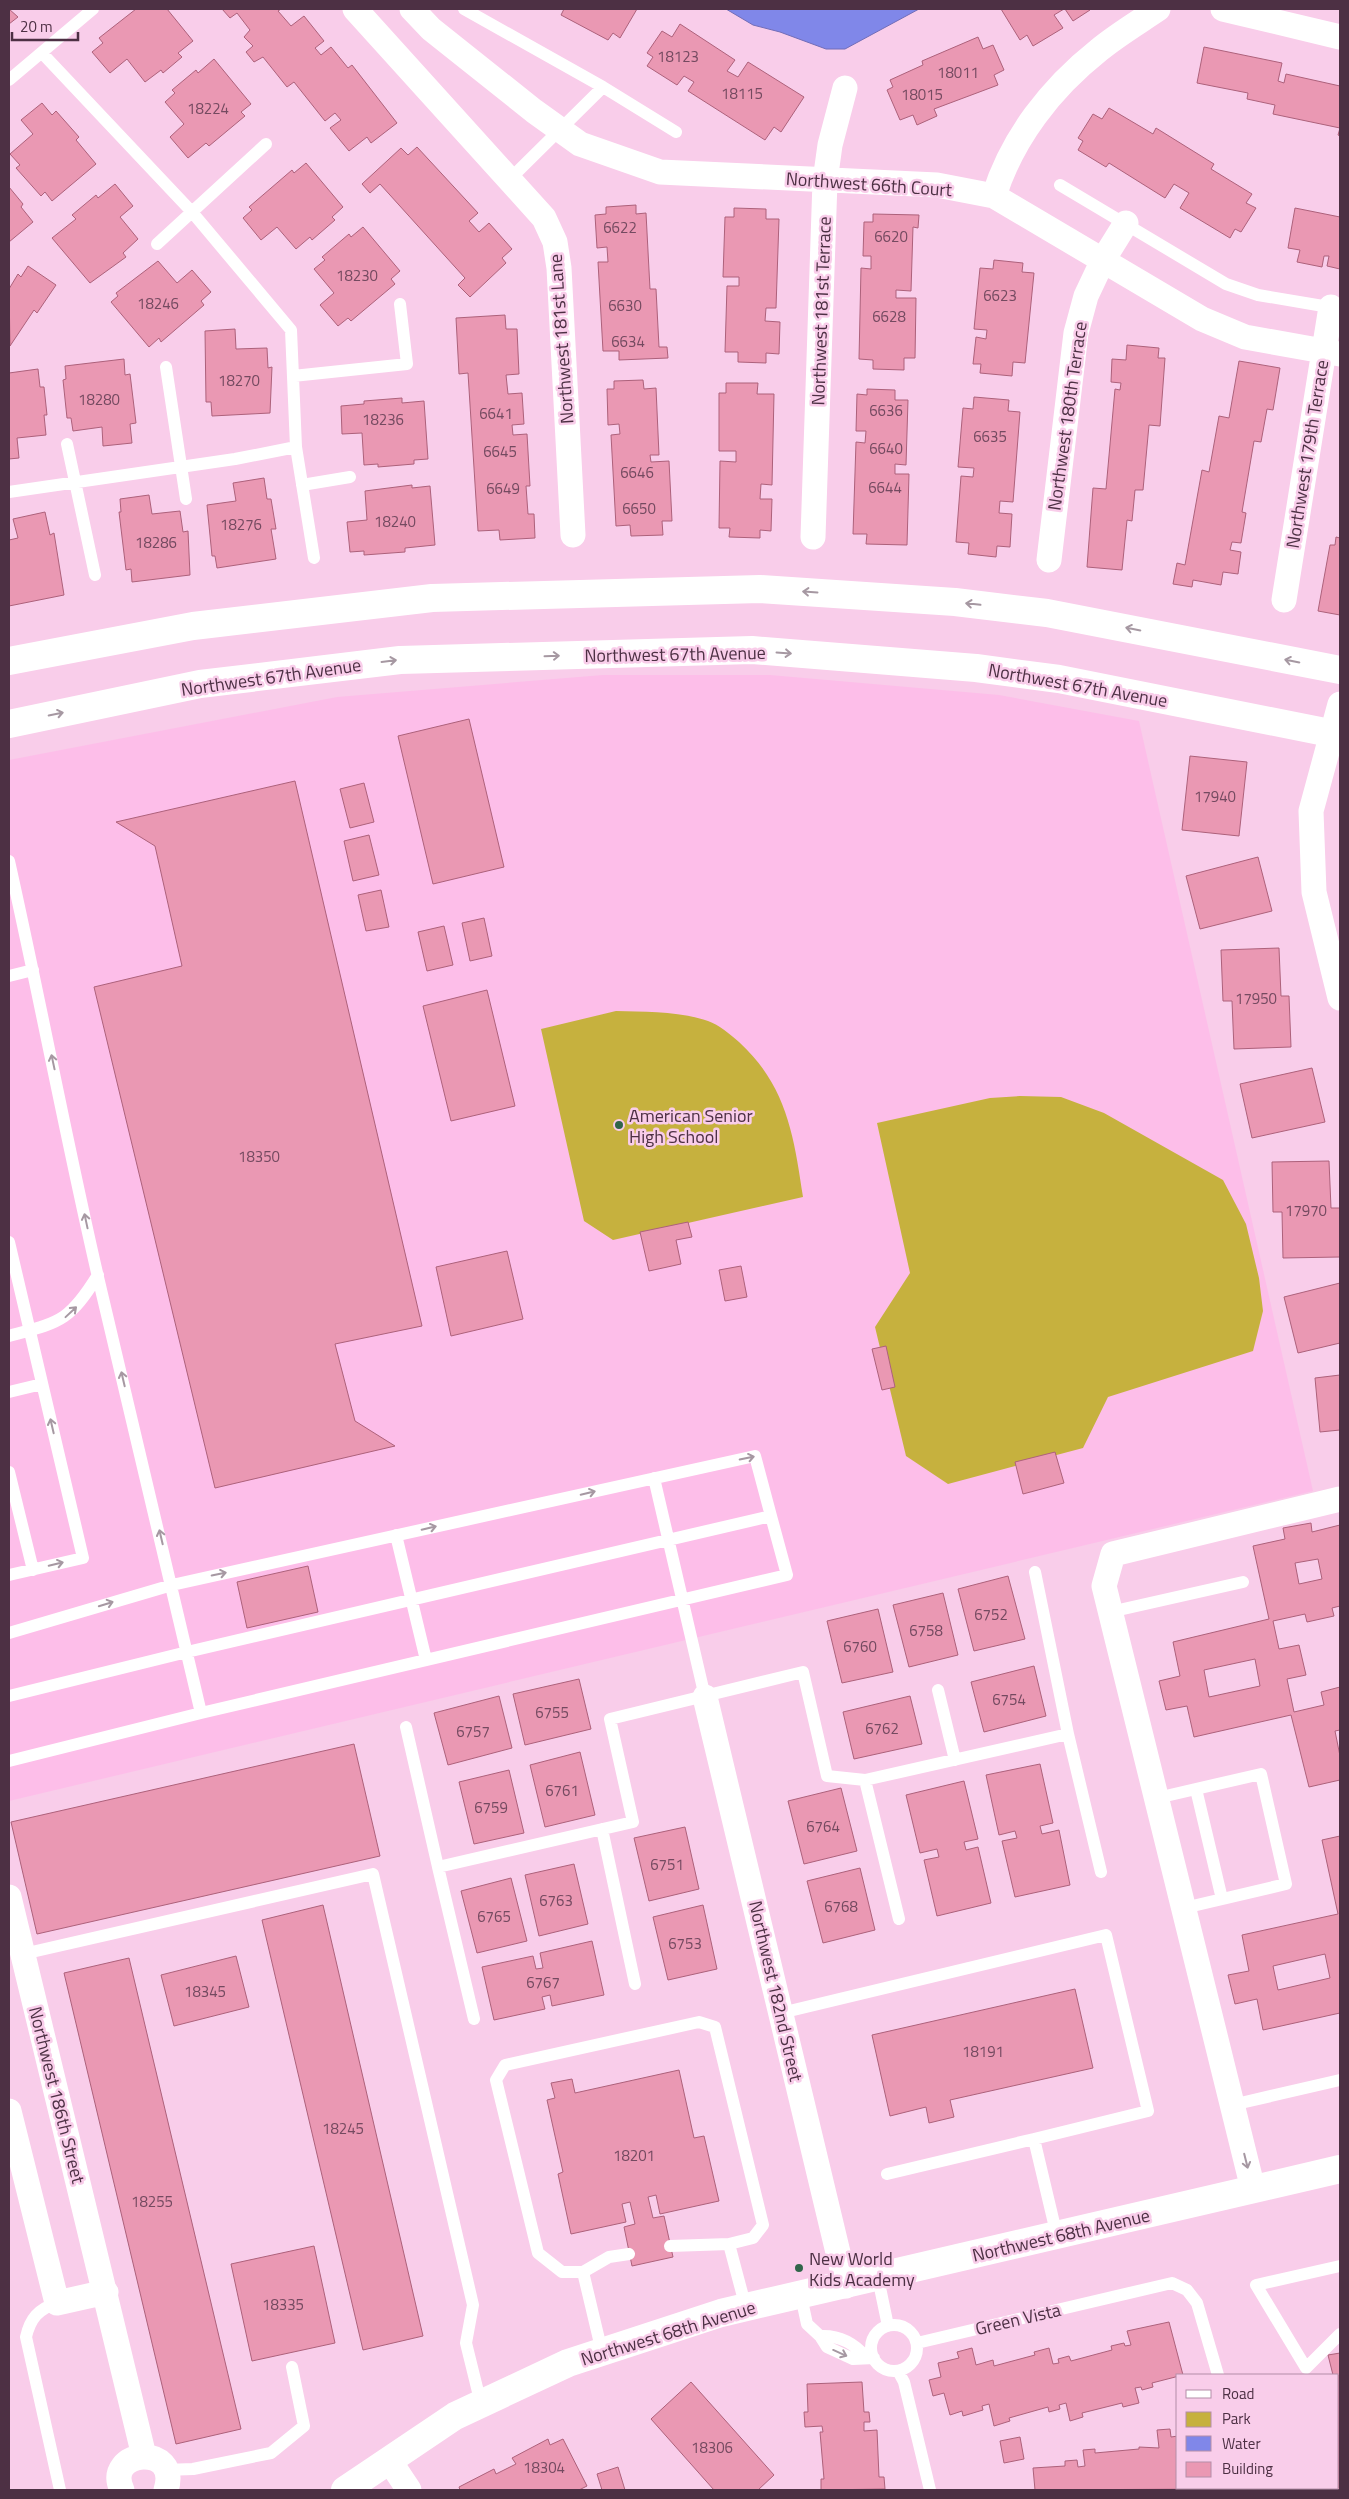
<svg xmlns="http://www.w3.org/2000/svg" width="1349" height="2499" viewBox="0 0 1349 2499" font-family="'Titillium Web',sans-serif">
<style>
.built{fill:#fdbee9}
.green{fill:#c6b13e}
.water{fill:#8087e9;stroke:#716db8}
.building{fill:#ea98b3;stroke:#ad617b;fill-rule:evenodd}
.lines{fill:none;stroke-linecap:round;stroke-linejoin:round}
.lane{stroke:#fff;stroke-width:12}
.street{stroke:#fff;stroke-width:25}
.secondary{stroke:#fff;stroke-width:28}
.oneway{stroke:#a698a2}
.poi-dot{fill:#31654a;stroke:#f9cdea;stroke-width:2}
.labels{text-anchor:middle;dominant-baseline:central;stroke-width:5;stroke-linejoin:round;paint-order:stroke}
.number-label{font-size:15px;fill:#744a60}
.street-label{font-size:18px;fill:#4d3044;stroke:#f9cdea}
.poi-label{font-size:18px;fill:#4d3044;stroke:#f9cdea;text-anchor:start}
</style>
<rect width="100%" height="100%" fill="#f9cdea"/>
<path class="built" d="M603,675H770L999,695L1139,721L1313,1491L9,1801V760L337,697Z"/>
<path class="green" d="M616,1011C646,1012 679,1011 708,1021C719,1025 730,1034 739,1042C787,1086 794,1137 803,1197L613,1240L584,1221L541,1029Z
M1020,1096L1061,1097L1104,1113L1223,1180L1246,1224L1259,1278L1263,1311L1253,1351L1108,1397L1083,1448L948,1484L906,1456L875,1327L910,1273L877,1123L990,1098Z"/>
<path class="water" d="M726,9H919L845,49H826L780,32L753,25Z"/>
<path class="building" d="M9,9L18,17L9,24Z
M136,9H167L193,41L178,53L182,57L163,73L161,70L145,82L127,59L110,73L92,52L103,43L99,38Z
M222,9H281L278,11L291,26L304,16L324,41L315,48L321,55L331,47L348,68L352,65L397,123L371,143L367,137L349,151L330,128L341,120L335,113L325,121L294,82L287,87L263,57L254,62L246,52L253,46L244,37L250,30L237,13L230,18Z
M564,9H637L620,38L613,33L608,40L561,15Z
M1001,9H1064L1054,15L1063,28L1033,46L1027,35L1020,40Z
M1065,9H1090V10L1073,21Z
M680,24L735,60L727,71L738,77L748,62L804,97L781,132L774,127L765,140L688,91L694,82L684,76L677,85L647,66L653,57L647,53L662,31L672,37Z
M978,37L983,49L993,45L1004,70L994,75L998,85L934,109L937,116L917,125L913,115L900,120L887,90L893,87L890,80L923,65L922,61Z
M1204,47L1282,63L1278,81L1284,83L1286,74L1340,86V136L1338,135L1340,128L1273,114L1275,105L1247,99L1248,93L1197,83Z
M214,59L251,104L241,112L245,116L209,146L206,143L188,158L170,137L184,124L165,102L175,93L172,90L196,70L198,73Z
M42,103L52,115L56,111L79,137L76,140L96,164L52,201L45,192L41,196L16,168L20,165L10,154L33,134L21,120Z
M1109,108L1153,134L1156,128L1214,164L1211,169L1252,194L1246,203L1256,208L1241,232L1235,229L1230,238L1180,208L1189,193L1174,184L1165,198L1109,163L1106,167L1078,150L1083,141L1078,138L1093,114L1102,119Z
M417,147L478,213L469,221L479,232L489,223L512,249L502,258L506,263L470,297L458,285L465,278L380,184L370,193L362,184L401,148L408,155Z
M306,163L343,207L332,217L335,220L312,240L310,237L296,249L277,227L261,240L243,218L252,210L249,207L292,170L294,173Z
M115,184L133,206L120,217L138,239L123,253L126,257L90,283L52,238L76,219L72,215L96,195L98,198Z
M9,187L23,204L21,207L33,222L9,242Z
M636,205V214L646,213L650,289H656L659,347H667L668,358L619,360V351H603L598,262H608L607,247L597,248L595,215L606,214V207Z
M734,208L766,209V219H779L776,308H766L765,321L780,322L779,354L766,353V363L738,362V352H725L727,286H739V277H723L725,217H734Z
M1295,208L1340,217V269L1327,266L1329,256H1324L1322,267L1297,262L1300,250L1288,248Z
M873,214L919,215L918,228L913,227L911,291L896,290V298H916L915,358H904V370L873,369V360L859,359L861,268L871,269V256H863L864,222H873Z
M363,227L400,271L391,279L395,284L351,321L348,318L338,326L320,305L334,293L314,269L325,260L322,257L349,234L351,237Z
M994,260L1023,263L1022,272L1034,273L1025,363L1013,362L1012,376L980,373L981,364H973L976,337L986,339L987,330L974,329L980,268L993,269Z
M158,261L177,283L192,270L211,292L201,301L204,305L161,342L159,338L149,347L111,302L118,296L116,293Z
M28,266L56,285L37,313L34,310L10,346L9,289L18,274L21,277Z
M505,315L506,329H517L519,374L506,375L508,394L522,393L524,424L512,425L513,435L527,434L530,486H526L528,514H534L535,538L500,540L499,530L478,531L468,373L459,374L456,318Z
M235,329L236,349L267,348L268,368L272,367L270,413L212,416L211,402H206L205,331Z
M1127,345L1159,348L1158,358H1165L1160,426L1149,425L1143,490H1135L1132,521L1127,520L1122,570L1087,567L1093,488L1106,489L1115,389L1120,390L1121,383L1111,382L1112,359L1126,360Z
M124,359L125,375L130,374L136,423L130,424L132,443L103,446L102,427L73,431L71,418H67L63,380L66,379L65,366Z
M1239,361L1280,368L1273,410L1267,409L1261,442L1254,441L1242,512L1246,513L1241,543L1232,542L1230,550L1241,552L1238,574L1223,572L1221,585L1193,580L1192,587L1173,584L1177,563L1185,565L1202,470L1209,472L1219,416L1229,418Z
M38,369L40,387H44L47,415H44L46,435L17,438L19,458L9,459V373Z
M643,380L644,389L656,388L659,455H650L651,462L669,461L672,521H662L663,535L631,536L630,525L616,526L611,435L620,434L619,424L608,425L607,389H614V381Z
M726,383H758L757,394H774L772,485L761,484L760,499H772L771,531L760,530V538L729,537L730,528H719L720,461L736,462V451H719V393H726Z
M867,389L895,390V400H908L906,465L895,464V474H909L907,545L866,544L867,534H853L856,442L865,443L866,431H856L857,394L867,395Z
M974,397L1009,400L1008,411L1020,412L1013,502L1000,501L999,513L1012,514L1010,547L997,546L996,557L968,554L969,543L956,542L961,476L973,477L974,468L958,467L963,408L973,409Z
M402,398V403L424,401L428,459L414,460V464L378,467V464L364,465L362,433L342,434L341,406L364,404V401Z
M264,478L267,499H271L276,529H271L276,559L217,568L215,556H212L207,505L236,501L233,483Z
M412,485V488L430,486L435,545L405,548V552L364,555V551L350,552L347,522L367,520L365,491Z
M149,495L152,514L180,511L183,532L188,531L190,575L132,582L131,569L126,570L119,512H121L120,499Z
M45,512L50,535L54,533L64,595L9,606V540L18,538L13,519Z
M1336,537L1340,538V615L1318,611L1330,545H1335Z
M469,719L504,867L433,884L398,736Z
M1190,756L1247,762L1239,836L1182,830Z
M295,781L422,1326L335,1344L355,1421L395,1446L215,1488L94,987L182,966L155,846L116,822Z
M364,783L374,822L350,828L340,789Z
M369,835L379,875L353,881L344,841Z
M1258,857L1272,911L1200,929L1186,876Z
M381,890L389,927L366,931L358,895Z
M484,918L492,956L470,961L462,923Z
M444,926L453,965L427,971L418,932Z
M1279,948L1281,996H1289L1291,1047L1234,1049L1232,1001H1223L1221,950Z
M487,990L515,1106L451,1121L423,1006Z
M1312,1068L1325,1122L1252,1138L1240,1084Z
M1329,1161L1331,1208H1340V1257L1283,1258L1282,1212H1273L1272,1162Z
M688,1222L692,1237L676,1240L681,1264L649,1271L640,1232Z
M507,1251L523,1319L451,1336L436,1267Z
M741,1266L747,1297L725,1301L719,1270Z
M1340,1283V1343L1298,1353L1284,1297Z
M886,1346L895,1387L882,1390L872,1349Z
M1340,1375V1430L1320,1432L1315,1378Z
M1055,1452L1064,1483L1023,1494L1015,1462Z
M1311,1523L1312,1532L1340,1525V1606L1332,1608L1334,1616L1307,1622L1305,1614L1273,1621L1279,1649L1299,1645L1306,1675L1287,1679L1294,1712L1324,1705L1321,1692L1340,1687V1730L1335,1731L1340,1756V1780L1309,1787L1291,1715L1194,1737L1187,1706L1166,1710L1159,1681L1180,1676L1173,1642L1269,1619L1253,1546L1285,1539L1283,1528ZM1318,1559L1322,1579L1299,1584L1295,1563ZM1255,1659L1260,1686L1209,1697L1204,1670Z
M308,1566L318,1612L247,1628L237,1582Z
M1008,1576L1025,1639L974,1651L958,1589Z
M943,1593L958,1655L909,1667L893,1605Z
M878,1609L893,1672L842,1683L827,1621Z
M1034,1666L1046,1716L984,1732L971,1682Z
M579,1679L591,1729L525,1745L513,1694Z
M499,1696L512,1748L448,1765L434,1713Z
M910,1696L922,1744L854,1759L843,1712Z
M354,1744L380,1856L37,1934L11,1822Z
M580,1752L595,1815L545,1827L530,1765Z
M1040,1764L1053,1823L1040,1826L1042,1834L1059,1830L1070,1885L1015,1897L1002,1841L1017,1838L1015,1831L999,1835L986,1775Z
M509,1770L524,1833L474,1844L459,1782Z
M964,1781L978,1839L964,1842L966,1850L978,1847L991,1903L937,1916L924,1860L939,1857L937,1849L920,1853L906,1795Z
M841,1788L857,1851L804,1864L788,1801Z
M685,1827L699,1889L649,1901L634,1838Z
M1340,1836V2013L1263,2030L1257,1999L1235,2004L1228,1975L1249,1971L1242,1935L1338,1914L1322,1840ZM1325,1954L1330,1978L1278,1990L1273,1966Z
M574,1864L588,1924L539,1936L525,1875Z
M860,1868L875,1930L823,1943L807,1881Z
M511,1878L527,1941L477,1953L461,1891Z
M323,1905L423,2336L363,2350L262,1920Z
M703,1905L717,1969L668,1980L653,1917Z
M592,1941L604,1995L552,2006L550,1995L542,1997L545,2009L494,2020L482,1967L533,1956L536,1969L543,1968L540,1953Z
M236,1956L249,2007L174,2026L161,1975Z
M129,1958L241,2429L176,2444L64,1973Z
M1075,1989L1093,2068L950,2100L954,2117L929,2123L926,2107L890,2116L872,2035Z
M679,2070L694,2138L704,2136L719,2201L660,2214L656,2195L648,2197L653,2218L664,2216L673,2257L632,2266L624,2227L635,2224L630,2202L622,2204L626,2222L571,2234L558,2174L563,2172L547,2100L555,2098L551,2083L572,2079L575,2093Z
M314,2246L335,2343L252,2361L231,2264Z
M1169,2322L1183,2375L1152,2383L1153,2387L1142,2390L1141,2387L1135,2388L1139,2403L1123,2407L1122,2403L1082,2413L1083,2417L1070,2421L1066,2403L1059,2405L1060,2409L1049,2412L1048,2407L1009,2418L1010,2421L994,2426L989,2404L982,2406L983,2410L963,2416L962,2411L950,2415L944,2393L933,2396L929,2380L941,2377L938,2363L959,2358L957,2352L972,2348L976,2365L993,2360L994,2366L1035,2355L1034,2352L1049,2348L1053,2364L1059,2363L1058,2359L1069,2356L1071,2361L1112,2350L1111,2346L1124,2343L1125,2346L1131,2345L1127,2331Z
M1340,2353V2490H1319L1323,2488H1338V2375H1333L1328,2355Z
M691,2382L774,2475L758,2490H714L651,2419Z
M862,2382L864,2412H869L870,2422H864V2431L877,2430L879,2477H884L885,2489L821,2490V2479H824L820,2432H823L822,2426L805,2427L804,2412H808L807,2384Z
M1170,2429L1171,2437L1178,2436V2488L1206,2489L1035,2490L1033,2468L1065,2466V2461L1077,2460L1078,2467L1085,2466L1083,2450L1095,2449V2453L1139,2449V2447L1159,2448L1157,2430Z
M1020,2437L1024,2459L1004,2463L1000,2441Z
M548,2439L550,2445L563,2439L587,2486L579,2490H460L459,2487L494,2469L496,2474L516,2464L512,2458Z
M618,2467L625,2490H602L597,2474Z"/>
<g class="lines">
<path class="lane" d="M464,9L603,87L676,132
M9,80L93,9
M510,179L603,87
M1060,185L1226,284L1258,295L1335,308
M157,244L266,144
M166,367L186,499
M293,376L407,364L400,304
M67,444L95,575
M296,447L314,558
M302,485L350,477
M9,492L235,459L296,447L291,330L192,212L42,53
M9,861C40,999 66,1139 98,1277C132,1423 168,1568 201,1713L787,1575L771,1516L187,1652L9,1696
M9,976L33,970
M9,1242L83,1558L9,1575
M9,1336C60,1322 69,1322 98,1275
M9,1392L42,1384
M9,1472L33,1570
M654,1478L705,1697
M396,1535L426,1660
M1110,1612L1243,1582
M9,1633L172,1585L755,1456L771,1516
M938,1690L955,1760
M406,1727L438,1867L633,1822L610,1719L803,1672L827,1776L865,1780L1068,1734L1035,1572
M1068,1734L1101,1872
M9,1761L201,1713
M865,1780L899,1919
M1196,1789L1222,1899
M1157,1798L1261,1774L1286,1884L1184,1908
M602,1829L635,1984
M438,1867L474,2019
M23,1954L373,1874L473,2305L466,2343L481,2404
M781,2013L1106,1935L1148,2111L1034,2139
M1232,2105L1340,2080
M887,2174L1034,2139L1057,2236
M670,2246L729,2244
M629,2254L609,2257L583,2272H562L538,2253L496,2080L505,2065L699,2022L715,2027L763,2225L753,2238L729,2244L746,2308
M1340,2266L1256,2285L1306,2368L1340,2334
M583,2272L602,2352
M878,2278L888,2326
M801,2296L807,2324L820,2336L827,2347L853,2359L874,2358
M57,2303C38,2309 30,2319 26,2337L60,2490
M871 2348a23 23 0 1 1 46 0a23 23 0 1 1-46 0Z
M820,2336C838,2335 854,2343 866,2357
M917,2343L1172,2283L1187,2290L1197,2303L1218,2375
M898,2371L904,2382L930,2490
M165,2470L193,2469L271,2453L304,2426L292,2367
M1250,2488V2490"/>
<path class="street" d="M355,9L544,218L555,242L559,268L573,535
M412,9L431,29L534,111L580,144L660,172L937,185L994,196L1202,319L1245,337L1340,354
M1223,9L1340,37
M994,196C1012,138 1051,88 1099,50C1117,35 1139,22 1158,9
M813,537L825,181L830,145L845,88
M1049,560L1076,333L1086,296L1103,260L1126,223
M1284,600L1331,307
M1340,704L1311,811L1314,892L1340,998
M705,1697L846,2286
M9,1897L144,2456
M9,2111L57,2303L106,2292
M1253,2189L1104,1586L1113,1554L1340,1499
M389,2460L409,2490
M122,2490C103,2450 181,2442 166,2490"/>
<path class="secondary" d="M9,661L193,626L432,598L760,589L955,602L1047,613L1340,670
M9,724L200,684L400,660L752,650L976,668L1059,679L1340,735
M345,2490L455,2416L568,2363L721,2313L1340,2169"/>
</g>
<defs><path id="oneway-shaft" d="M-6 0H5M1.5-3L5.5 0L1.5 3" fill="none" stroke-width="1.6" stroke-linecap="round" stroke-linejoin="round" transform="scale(1.25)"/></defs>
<g class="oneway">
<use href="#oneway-shaft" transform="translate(810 592) rotate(-176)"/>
<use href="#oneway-shaft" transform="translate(973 604) rotate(-174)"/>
<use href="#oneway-shaft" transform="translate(1133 629) rotate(-169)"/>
<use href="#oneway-shaft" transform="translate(784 653) rotate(4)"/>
<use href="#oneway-shaft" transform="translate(552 656) rotate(-2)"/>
<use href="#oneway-shaft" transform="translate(389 661) rotate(-7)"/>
<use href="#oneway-shaft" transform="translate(1292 661) rotate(-169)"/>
<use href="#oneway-shaft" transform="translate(56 714) rotate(-12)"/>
<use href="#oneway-shaft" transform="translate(53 1062) rotate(-102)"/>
<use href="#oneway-shaft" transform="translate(86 1221) rotate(-102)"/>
<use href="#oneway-shaft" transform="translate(71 1312) rotate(-43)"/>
<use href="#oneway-shaft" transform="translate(123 1379) rotate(-103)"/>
<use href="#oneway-shaft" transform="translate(52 1426) rotate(-103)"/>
<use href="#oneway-shaft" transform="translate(747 1458) rotate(-12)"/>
<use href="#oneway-shaft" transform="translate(588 1493) rotate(-13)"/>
<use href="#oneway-shaft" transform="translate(429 1528) rotate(-13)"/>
<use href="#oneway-shaft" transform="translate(161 1537) rotate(-103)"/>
<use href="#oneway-shaft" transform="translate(56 1564) rotate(-13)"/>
<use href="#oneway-shaft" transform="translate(219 1574) rotate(-12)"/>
<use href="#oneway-shaft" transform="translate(106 1604) rotate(-17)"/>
<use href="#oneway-shaft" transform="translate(1246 2161) rotate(76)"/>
<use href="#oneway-shaft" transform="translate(840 2353) rotate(24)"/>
</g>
<g class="poi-dot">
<circle cx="619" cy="1125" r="5"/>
<circle cx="799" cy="2268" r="5"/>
</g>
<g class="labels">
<g class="number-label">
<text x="678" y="56">18123</text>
<text x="958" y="72">18011</text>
<text x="742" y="93">18115</text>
<text x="922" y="94">18015</text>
<text x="208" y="108">18224</text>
<text x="620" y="227">6622</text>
<text x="891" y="236">6620</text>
<text x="357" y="275">18230</text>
<text x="1000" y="295">6623</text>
<text x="158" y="303">18246</text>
<text x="625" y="305">6630</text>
<text x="889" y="316">6628</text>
<text x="628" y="341">6634</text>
<text x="239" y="380">18270</text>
<text x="99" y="399">18280</text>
<text x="886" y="410">6636</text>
<text x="496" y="413">6641</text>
<text x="383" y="419">18236</text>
<text x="990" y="436">6635</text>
<text x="886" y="448">6640</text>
<text x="500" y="451">6645</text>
<text x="637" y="472">6646</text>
<text x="885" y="487">6644</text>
<text x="503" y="488">6649</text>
<text x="639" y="508">6650</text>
<text x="395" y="521">18240</text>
<text x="241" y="524">18276</text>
<text x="156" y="542">18286</text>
<text x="1215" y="796">17940</text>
<text x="1256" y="998">17950</text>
<text x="259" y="1156">18350</text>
<text x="1306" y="1210">17970</text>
<text x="991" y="1614">6752</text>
<text x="926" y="1630">6758</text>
<text x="860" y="1646">6760</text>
<text x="1009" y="1699">6754</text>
<text x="552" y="1712">6755</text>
<text x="882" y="1728">6762</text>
<text x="473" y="1731">6757</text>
<text x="562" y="1790">6761</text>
<text x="491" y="1807">6759</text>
<text x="823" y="1826">6764</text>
<text x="667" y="1864">6751</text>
<text x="556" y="1900">6763</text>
<text x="841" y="1906">6768</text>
<text x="494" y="1916">6765</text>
<text x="685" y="1943">6753</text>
<text x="543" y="1982">6767</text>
<text x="205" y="1991">18345</text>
<text x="983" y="2051">18191</text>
<text x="343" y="2128">18245</text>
<text x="634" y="2155">18201</text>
<text x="152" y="2201">18255</text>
<text x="283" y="2304">18335</text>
<text x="712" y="2447">18306</text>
<text x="544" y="2467">18304</text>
</g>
<g class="street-label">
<text transform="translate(869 184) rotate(4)">Northwest 66th Court</text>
<text transform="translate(821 311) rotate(-88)">Northwest 181st Terrace</text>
<text transform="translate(561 339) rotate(-94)">Northwest 181st Lane</text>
<text transform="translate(1067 416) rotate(-82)">Northwest 180th Terrace</text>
<text transform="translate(1307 454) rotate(-81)">Northwest 179th Terrace</text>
<text transform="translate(675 654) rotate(-1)">Northwest 67th Avenue</text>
<text transform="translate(271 677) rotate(-8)">Northwest 67th Avenue</text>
<text transform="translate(1078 685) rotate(10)">Northwest 67th Avenue</text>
<text transform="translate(776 1991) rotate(77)">Northwest 182nd Street</text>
<text transform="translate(57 2095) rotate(76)">Northwest 186th Street</text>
<text transform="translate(1061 2235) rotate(-13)">Northwest 68th Avenue</text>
<text transform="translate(1018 2319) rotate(-13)">Green Vista</text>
<text transform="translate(668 2333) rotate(-17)">Northwest 68th Avenue</text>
</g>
<g class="poi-label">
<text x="629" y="1115">American Senior<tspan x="629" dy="21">High School</tspan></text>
<text x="809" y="2258">New World<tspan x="809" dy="21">Kids Academy</tspan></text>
</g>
</g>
<rect width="1349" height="2499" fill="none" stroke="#4d3044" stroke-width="20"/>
<rect x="1176" y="2374" width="162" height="115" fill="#f9cdea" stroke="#b48ea8"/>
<rect x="1186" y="2390" width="25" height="8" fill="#ffffff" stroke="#b48ea8"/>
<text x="1222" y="2399" font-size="15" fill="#4d3044">Road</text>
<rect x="1186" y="2412" width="25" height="15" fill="#c6b13e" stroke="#b48ea8"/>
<text x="1222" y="2424" font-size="15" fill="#4d3044">Park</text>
<rect x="1186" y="2436" width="25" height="15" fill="#8087e9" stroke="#b48ea8"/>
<text x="1222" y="2449" font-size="15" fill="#4d3044">Water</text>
<rect x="1186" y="2462" width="25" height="15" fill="#ea98b3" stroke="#b48ea8"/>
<text x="1222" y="2474" font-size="15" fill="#4d3044">Building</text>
<path d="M12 32v8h66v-8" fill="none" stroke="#4d3044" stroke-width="2.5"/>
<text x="20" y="32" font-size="15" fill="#4d3044" stroke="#f9cdea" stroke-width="4" paint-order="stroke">20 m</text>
</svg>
